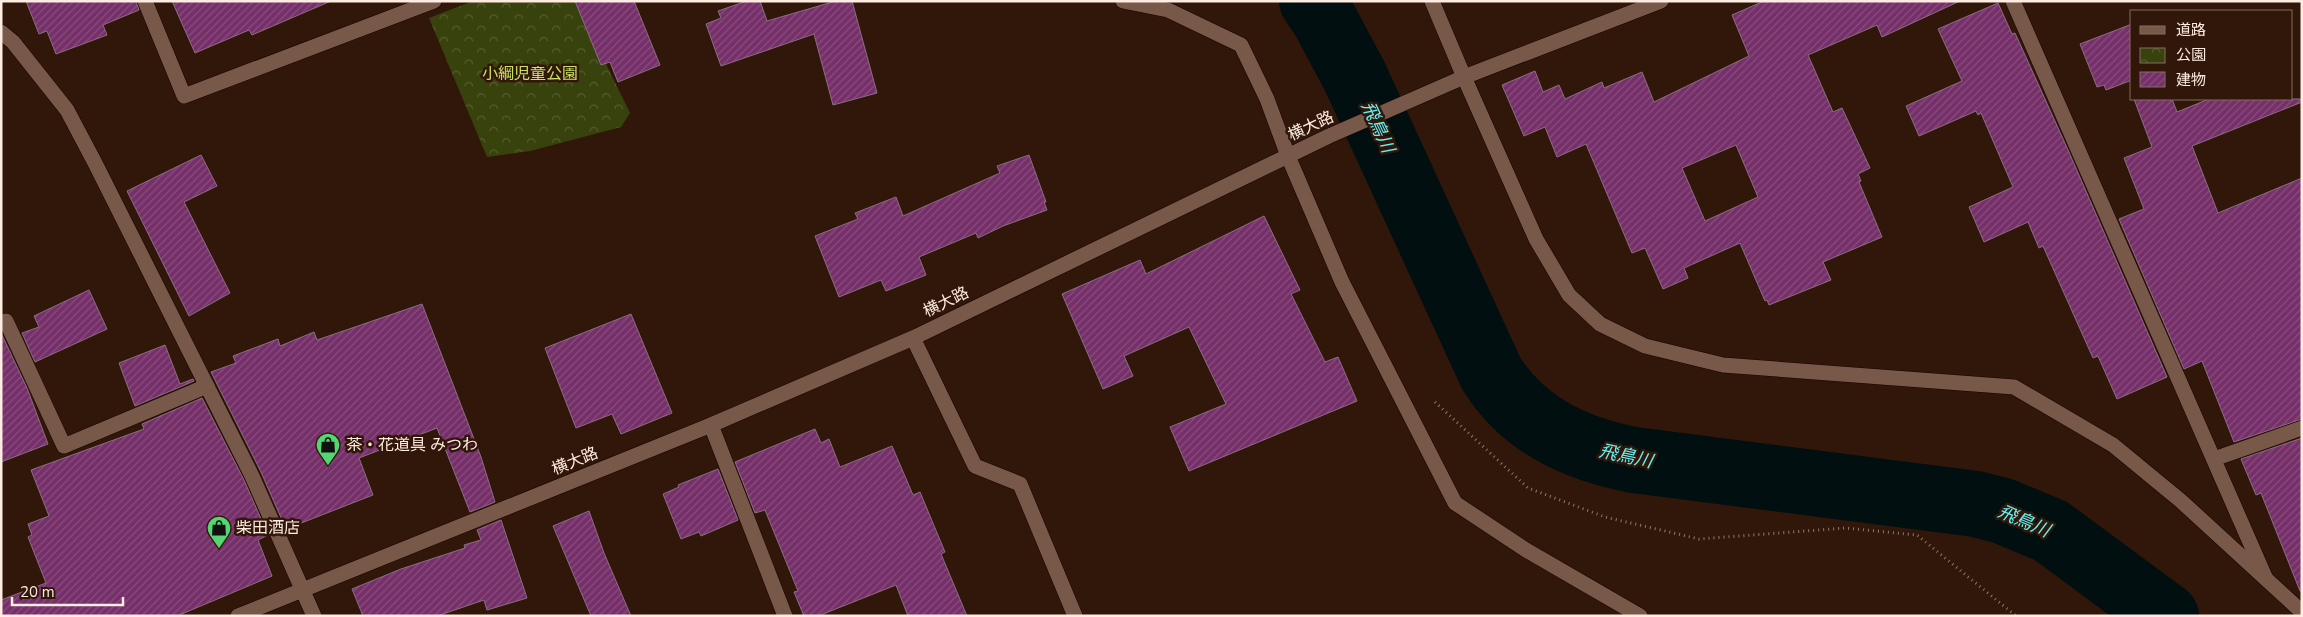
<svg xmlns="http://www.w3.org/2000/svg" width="2303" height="617" viewBox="0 0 2303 617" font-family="'Nunito Sans','Noto Sans JP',sans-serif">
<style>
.park{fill:url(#park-crowns)}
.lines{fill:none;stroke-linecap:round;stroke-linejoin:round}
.river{stroke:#010f10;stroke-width:66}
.building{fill:url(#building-hatch);stroke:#8b6e84;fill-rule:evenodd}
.service-casing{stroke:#170200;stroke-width:16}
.minor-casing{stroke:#170200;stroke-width:16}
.tertiary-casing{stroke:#170200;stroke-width:16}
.path{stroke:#8f786c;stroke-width:3;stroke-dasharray:1 4;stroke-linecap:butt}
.service{stroke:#785949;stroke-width:15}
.minor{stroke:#785949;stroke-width:15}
.tertiary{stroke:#785949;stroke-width:15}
.labels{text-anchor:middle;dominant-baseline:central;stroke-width:5;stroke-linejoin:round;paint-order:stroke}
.park-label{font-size:16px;fill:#c7e163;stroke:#311709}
.street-label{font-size:16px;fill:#feebe2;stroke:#311709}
.poi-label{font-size:16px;fill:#feebe2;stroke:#311709;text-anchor:start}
.water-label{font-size:18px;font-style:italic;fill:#63f4f8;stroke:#311709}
</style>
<defs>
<pattern id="park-crowns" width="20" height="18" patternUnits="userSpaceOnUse" patternTransform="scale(1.25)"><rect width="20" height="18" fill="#38420c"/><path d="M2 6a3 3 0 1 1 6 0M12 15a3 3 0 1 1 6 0" fill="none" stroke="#565d2f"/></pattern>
<pattern id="building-hatch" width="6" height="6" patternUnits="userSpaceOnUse" patternTransform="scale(1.25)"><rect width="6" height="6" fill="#752f69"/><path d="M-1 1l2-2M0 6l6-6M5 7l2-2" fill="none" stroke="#8a4d7e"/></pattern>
</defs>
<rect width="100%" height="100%" fill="#311709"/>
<path class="park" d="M473,1H575L630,113L621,127L530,151L487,157L429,18Z"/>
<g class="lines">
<path class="river" d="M1312,1L1323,17L1355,77L1491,373C1523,425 1576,449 1634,460L1976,504L2003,511L2051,531L2166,616"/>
</g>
<path class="building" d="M26,1H136L139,10L103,25L107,35L56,54L47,31L39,34Z
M172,1H331L252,35L249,30L195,53Z
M575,1H634L660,65L618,82L610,62L601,65Z
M747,1H760L767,21L836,1H852L877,93L833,105L814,34L721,66L706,24L721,18L718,11Z
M1764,1H1960L1882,37L1877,25L1808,55L1833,112L1842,108L1870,168L1858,174L1861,181L1859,182L1882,237L1823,262L1831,280L1769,305L1767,300L1765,301L1740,243L1684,268L1688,278L1663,289L1645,248L1632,253L1586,144L1557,157L1545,127L1524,136L1502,85L1535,71L1543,92L1559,85L1565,99L1602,82L1604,88L1642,72L1654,102L1749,56L1732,15ZM1736,145L1758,197L1705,221L1682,168Z
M1998,3L2012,34L2015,33L2068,150L2167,377L2117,399L2098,356L2093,358L2043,246L2039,248L2028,222L1984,242L1969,207L2013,187L1981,113L1978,115L1976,111L1919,136L1906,106L1962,81L1938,29Z
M2132,24V80L2106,90L2104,85L2097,87L2080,44Z
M2134,99H2172L2177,112L2209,99H2302V102L2192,146L2218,213L2302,178V419L2234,442L2202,361L2184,369L2119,219L2144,209L2124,158L2152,147Z
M201,155L217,186L184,202L230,293L189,316L127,191Z
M1029,155L1046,202H1044L1047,210L1003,226L978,238L976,233L919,257L926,275L886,291L881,280L839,297L815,236L858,219L855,213L896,197L903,216L1000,173L997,166Z
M1264,216L1300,290L1291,294L1325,362L1338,357L1357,401L1189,471L1170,427L1226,404L1189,327L1124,356L1133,376L1103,389L1062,294L1140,260L1146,274Z
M89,290L107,329L35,362L22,333L39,327L34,316Z
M422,304L481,457L495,502L470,512L437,428L359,458L373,495L286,529L261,472L211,372L236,363L233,356L278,339L280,346L314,332L317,340Z
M631,314L672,413L621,434L612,414L576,428L545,348Z
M1,333L27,388L48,444L1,462Z
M165,345L180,384L193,379L194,381L135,406L119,363Z
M202,398L244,480L268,535L258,540L272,576L177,616H1V600L46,583L28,537L32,535L28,524L49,516L31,470L144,429L142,424Z
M815,429L821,443L829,439L840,467L892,446L913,495L920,492L945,552L941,554L967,616H908L896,585L818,616H804L794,592L798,591L765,510L755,513L735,462Z
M2302,438V591H2300L2261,493L2256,495L2241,459Z
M718,469L738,520L701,536L699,532L681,539L663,494L679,487L678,485Z
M589,511L604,553L631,616H591L553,526Z
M501,520L527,598L487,610L484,600L437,616H363L352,589L401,569L465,548L464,545L481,540L477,530Z"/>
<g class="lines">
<defs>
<path id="service" d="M1,323L6,321L64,446L207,386
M913,338L975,466L1020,484L1075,616"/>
<path id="minor" d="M145,1L184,96L434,1
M1123,1L1168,10L1241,45L1267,99L1288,156L1342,282L1455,503L1526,550L1640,616
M1432,1L1464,77
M2013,1L2266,579
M1,32L13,42L67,110L95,163L252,476L314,616
M711,425L785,616
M2214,459L2302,428
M238,616L711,425L913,338L1329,136L1464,77L1661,1"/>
<path id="tertiary" d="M1464,77L1536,239L1569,295L1600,324L1645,346L1723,365L2014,387L2113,445L2181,501L2302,612"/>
</defs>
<use href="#service" class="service-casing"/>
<use href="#minor" class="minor-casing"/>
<use href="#tertiary" class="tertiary-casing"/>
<path class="path" d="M1435,402L1528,488L1605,517L1699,539L1845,528L1917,535L2016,616"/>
<use href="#service" class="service"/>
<use href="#minor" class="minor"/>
<use href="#tertiary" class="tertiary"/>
</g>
<defs>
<symbol id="shop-pin" viewBox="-11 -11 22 30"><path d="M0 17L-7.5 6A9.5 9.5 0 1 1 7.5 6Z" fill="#54d672" stroke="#311709"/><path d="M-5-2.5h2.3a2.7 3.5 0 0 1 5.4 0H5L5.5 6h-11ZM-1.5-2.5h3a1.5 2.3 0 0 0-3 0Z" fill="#111"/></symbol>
</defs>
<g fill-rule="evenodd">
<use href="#shop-pin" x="314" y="431" width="28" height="38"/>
<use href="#shop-pin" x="205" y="514" width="28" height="38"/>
</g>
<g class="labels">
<g class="park-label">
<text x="530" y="74">小綱児童公園</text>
</g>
<g class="street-label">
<text transform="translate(1311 126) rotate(-25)">横大路</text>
<text transform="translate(946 302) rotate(-26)">横大路</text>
<text transform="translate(575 461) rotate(-22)">横大路</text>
</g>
<g class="poi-label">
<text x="346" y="445">茶・花道具 みつわ</text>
<text x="236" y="528">柴田酒店</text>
</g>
<g class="water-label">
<text transform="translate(1378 127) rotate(65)">飛鳥川</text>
<text transform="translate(1626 456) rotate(12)">飛鳥川</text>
<text transform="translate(2024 521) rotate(23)">飛鳥川</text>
</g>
</g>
<rect width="2303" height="617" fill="none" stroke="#feebe2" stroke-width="5"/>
<rect x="2130" y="10" width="162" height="90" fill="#311709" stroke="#836c60"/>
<rect x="2140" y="26" width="25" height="8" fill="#785949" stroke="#836c60"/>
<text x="2176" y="35" font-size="15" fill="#feebe2">道路</text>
<rect x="2140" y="48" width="25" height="15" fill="url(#park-crowns)" stroke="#836c60"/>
<text x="2176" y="60" font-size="15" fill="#feebe2">公園</text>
<rect x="2140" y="72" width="25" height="15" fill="url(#building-hatch)" stroke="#836c60"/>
<text x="2176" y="85" font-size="15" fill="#feebe2">建物</text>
<path d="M12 597v8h111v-8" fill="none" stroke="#feebe2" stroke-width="2.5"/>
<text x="20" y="597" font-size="15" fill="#feebe2" stroke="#311709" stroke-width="4" paint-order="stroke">20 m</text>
</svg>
